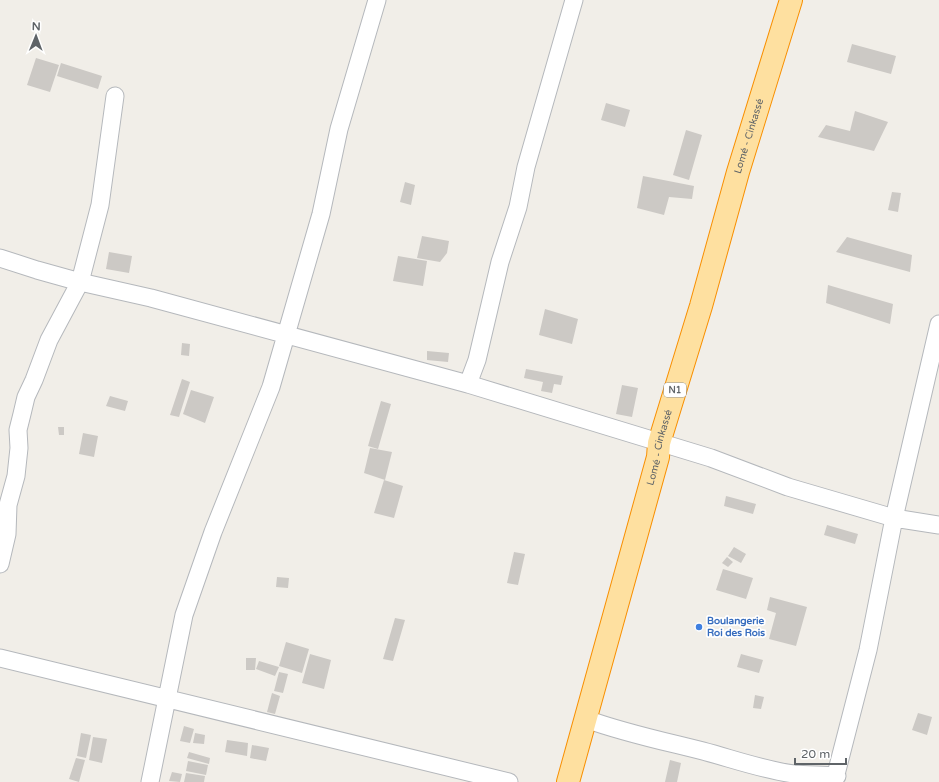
<svg xmlns="http://www.w3.org/2000/svg" width="939" height="782" viewBox="0 0 939 782" font-family="'Varela Round',sans-serif">
<style>
.building{fill:#ccc9c5}
.lines{fill:none;stroke-linecap:round;stroke-linejoin:round}
.minor-casing{stroke:#b5b8bc;stroke-width:19}
.trunk-casing{stroke:#f88f00;stroke-width:24}
.minor{stroke:#fff;stroke-width:17}
.trunk{stroke:#fee0a0;stroke-width:22}
.shop-dot{fill:#3f7fe0;stroke:#fff;stroke-width:1.5}
.labels{text-anchor:middle;dominant-baseline:central;stroke-width:3.5;stroke-linejoin:round;paint-order:stroke}
.shield{fill:#fff;stroke:#8f9295;stroke-width:1}
.shield-label{font-size:9px;font-weight:bold;fill:#5f6468}
.street-label{font-size:10px;fill:#5f6468;stroke:#fff}
.shop-label{font-size:10px;font-weight:bold;fill:#366cbe;stroke:#fff;text-anchor:start}
</style>
<rect width="100%" height="100%" fill="#f1eee8"/>
<path class="building" d="M852,44L896,56L891,74L847,62Z
M36,58L59,65L50,92L27,85Z
M61,63L102,76L98,89L57,76Z
M606,103L630,110L625,127L601,120Z
M855,111L888,122L874,151L818,137L826,125L850,131Z
M686,130L702,135L689,180L673,175Z
M643,176L694,186L692,199L669,197L664,215L637,208Z
M405,182L415,185L411,205L400,202Z
M892,192L901,193L898,212L888,210Z
M422,236L449,241L447,253L440,262L417,258Z
M847,237L912,255L910,272L836,252Z
M109,252L132,256L129,273L106,269Z
M398,256L427,261L423,286L393,281Z
M828,285L893,304L890,324L826,303Z
M545,309L578,319L572,344L539,335Z
M182,343L190,344L189,356L181,355Z
M427,351L449,353L448,362L427,360Z
M526,369L563,376L561,385L554,384L552,393L541,391L543,382L524,378Z
M182,379L190,382L179,417L170,415Z
M622,385L638,388L632,417L616,414Z
M191,390L214,397L205,423L183,414Z
M110,396L128,401L125,411L106,406Z
M381,401L391,404L378,449L368,446Z
M58,427H64V435H59Z
M83,433L98,436L94,457L79,454Z
M370,448L392,452L385,480L364,473Z
M384,480L403,486L394,518L374,513Z
M726,496L756,504L753,514L724,506Z
M827,525L858,534L855,544L824,535Z
M734,547L746,554L741,563L728,556Z
M514,552L525,554L518,585L507,583Z
M727,557L733,562L728,567L722,563Z
M723,569L753,578L746,599L716,590Z
M277,577L289,578L288,588L276,587Z
M770,597L807,607L796,646L769,639L776,613L767,610Z
M395,618L405,620L393,661L383,659Z
M286,642L309,649L302,673L279,666Z
M310,654L331,660L324,689L302,683Z
M741,654L763,660L759,673L737,667Z
M246,658H256L255,670H246Z
M259,661L279,667L275,676L256,669Z
M279,672L288,674L283,693L274,691Z
M272,693L280,696L275,714L267,712Z
M755,695L764,697L761,709L753,708Z
M918,713L932,717L927,735L912,730Z
M184,726L194,729L190,743L180,741Z
M81,733L91,735L86,758L77,756Z
M195,733L205,735L204,744L193,743Z
M93,737L107,739L102,763L89,760Z
M227,740L248,743L247,756L225,752Z
M252,745L269,748L266,761L250,758Z
M189,752L210,758L209,764L187,758Z
M76,758L85,760L79,782L69,779Z
M670,760L681,763L677,782H665Z
M188,761L208,765L206,775L186,771Z
M172,772L182,774L180,782L169,781Z
M186,773L205,776L204,782H184Z"/>
<g class="lines">
<defs>
<path id="minor" d="M0,258L37,270L80,282L151,298L468,384L711,458L788,487L894,518L939,525
M468,384L477,360L500,262L518,207L526,167L574,0
M0,564L7,534L8,505L16,476L19,448L18,430L22,414L26,397L34,380L49,340L80,282L100,205L115,96
M0,658L509,782
M586,719C624,733 663,741 703,751C733,759 763,770 794,774C808,775 823,775 837,776
M150,782L184,615L213,532L271,387L321,214L339,129L377,0
M834,782L868,650L894,518L939,324"/>
<g id="trunk">
<path id="s1" d="M568,782L658,457L659,443L701,306L738,172L791,0"/>
</g>
</defs>
<use href="#minor" class="minor-casing"/>
<use href="#trunk" class="trunk-casing"/>
<use href="#minor" class="minor"/>
<use href="#trunk" class="trunk"/>
</g>
<circle class="shop-dot" cx="699" cy="627" r="4"/>
<g class="labels">
<rect class="shield" x="664" y="383" width="22" height="14" rx="3"/>
<g class="shield-label">
<text x="675" y="390">N1</text>
</g>
<g class="street-label">
<text stroke="none"><textPath href="#s1" startOffset="671">Lomé - Cinkassé</textPath></text>
<text stroke="none"><textPath href="#s1" startOffset="347">Lomé - Cinkassé</textPath></text>
</g>
<g class="shop-label">
<text x="707" y="621">Boulangerie<tspan x="707" dy="12">Roi des Rois</tspan></text>
</g>
</g>
<g transform="translate(36 36) rotate(1)" stroke="#ffffff" stroke-width="3" paint-order="stroke">
<path d="M0-3L7 15L0 10L-7 15Z" fill="#5f6468"/>
<text y="-6" font-size="11" font-weight="bold" text-anchor="middle" fill="#5f6468">N</text>
</g>
<path d="M795 758v6h51v-6" fill="none" stroke="#5f6468" stroke-width="2"/>
<text x="801" y="758" font-size="12" fill="#5f6468" stroke="#ffffff" stroke-width="3" paint-order="stroke">20 m</text>
</svg>
